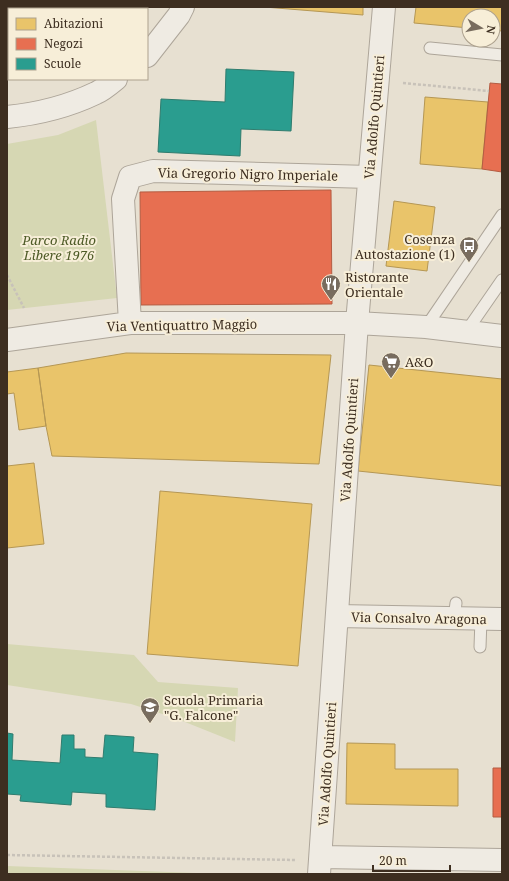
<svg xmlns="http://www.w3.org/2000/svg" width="509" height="881" viewBox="0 0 509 881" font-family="'Noto Serif',serif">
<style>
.green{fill:#d6d7b3}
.homes{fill:#e9c46a;stroke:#b59754}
.shops{fill:#e76f51;stroke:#b45c42}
.schools{fill:#2a9d8f;stroke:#307c6e}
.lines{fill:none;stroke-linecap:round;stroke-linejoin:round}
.lane-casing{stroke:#ada599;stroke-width:13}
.street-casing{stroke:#ada599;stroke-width:24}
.path{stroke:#c8c2b9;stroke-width:2.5;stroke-dasharray:3 2;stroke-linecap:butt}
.lane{stroke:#efebe3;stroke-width:11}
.street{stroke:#efebe3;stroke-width:22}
.labels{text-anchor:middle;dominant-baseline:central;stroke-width:4;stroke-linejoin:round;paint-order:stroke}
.street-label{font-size:13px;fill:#3d2e20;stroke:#f7eed8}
.poi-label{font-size:13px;fill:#3d2e20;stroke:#f7eed8;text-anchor:start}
.park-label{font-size:13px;font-style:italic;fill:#4d5a26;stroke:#f7eed8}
</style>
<rect width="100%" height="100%" fill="#e7e0d1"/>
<path class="green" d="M96,120L117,298L7,310V144L58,135Z
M7,644L134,655L158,682L238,688L235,742L175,718L131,704L7,685Z
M7,866L223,874H7Z"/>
<path class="homes" d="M264,7H363V15Z
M416,7H502V31L493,30V16H469V28L414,23Z
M425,97L488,102L482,169L420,164Z
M394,201L435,207L427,271L386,266Z
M126,353L331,355L319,464L52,456L46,426L38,368Z
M369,365L502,379V486L358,471Z
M38,368L46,426L19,430L14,393L7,394V372Z
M34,463L44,544L7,548V466Z
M160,491L312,504L298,666L147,654Z
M347,743L395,744V769H458V806L346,804Z"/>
<path class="shops" d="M7,7H141L139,9H9V72H7Z
M490,83L502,84V172L482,169Z
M331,190L332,304L141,305L140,192Z
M493,768H502V817H493Z"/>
<path class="schools" d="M226,69L294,72L291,131L241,129L240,156L158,152L161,99L225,102Z
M7,733L13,734L12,760L60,763L62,735H74V749H85V757L103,758L105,735L134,737L133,752L158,754L155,810L106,807V794L72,792L71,805L20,801L21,795L7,794Z"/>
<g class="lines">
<defs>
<path id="lane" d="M430,48L502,55
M426,327L502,215
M466,332L502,280
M454,619L456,603
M480,647L481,619"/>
<path id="street" d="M147,56L179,15L183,7
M7,117C37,114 69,106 96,93C103,90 110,84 116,79
M130,323L123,199L130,177L153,171L369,177
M7,340L130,323H357L426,327L502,336
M337,616L502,619
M321,857L502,860
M319,874L357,323L384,7"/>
</defs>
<use href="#lane" class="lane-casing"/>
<use href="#street" class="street-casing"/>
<path class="path" d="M403,83L489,91
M7,275L24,308
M7,855L295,860"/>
<use href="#lane" class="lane"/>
<use href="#street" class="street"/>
</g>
<defs>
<symbol id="bus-pin" viewBox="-11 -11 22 30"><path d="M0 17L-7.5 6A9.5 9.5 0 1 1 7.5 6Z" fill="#786c5e" stroke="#f7eed8"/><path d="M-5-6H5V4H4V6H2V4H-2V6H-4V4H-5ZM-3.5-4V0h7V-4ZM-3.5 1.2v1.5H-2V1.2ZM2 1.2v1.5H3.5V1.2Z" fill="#fff"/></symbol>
<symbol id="restaurant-pin" viewBox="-11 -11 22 30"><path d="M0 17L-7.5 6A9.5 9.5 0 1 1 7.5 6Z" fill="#786c5e" stroke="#f7eed8"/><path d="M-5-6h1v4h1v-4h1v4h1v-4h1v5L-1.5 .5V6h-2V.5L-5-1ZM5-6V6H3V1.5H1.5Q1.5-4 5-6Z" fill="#fff"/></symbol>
<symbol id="supermarket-pin" viewBox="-11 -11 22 30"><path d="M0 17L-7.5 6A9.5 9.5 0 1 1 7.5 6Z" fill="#786c5e" stroke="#f7eed8"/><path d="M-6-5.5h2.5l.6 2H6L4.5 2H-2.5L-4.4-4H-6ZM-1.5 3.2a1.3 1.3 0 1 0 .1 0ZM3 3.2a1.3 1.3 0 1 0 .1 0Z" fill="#fff"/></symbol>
<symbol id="school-pin" viewBox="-11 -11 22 30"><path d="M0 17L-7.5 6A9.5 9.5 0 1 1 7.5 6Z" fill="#786c5e" stroke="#f7eed8"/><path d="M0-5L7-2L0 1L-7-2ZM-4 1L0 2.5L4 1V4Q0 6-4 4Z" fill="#fff"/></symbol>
</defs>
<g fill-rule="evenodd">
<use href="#bus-pin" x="458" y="235" width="22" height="30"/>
<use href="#restaurant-pin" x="320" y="273" width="22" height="30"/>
<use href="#supermarket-pin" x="380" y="351" width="22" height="30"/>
<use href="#school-pin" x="139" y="696" width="22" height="30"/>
</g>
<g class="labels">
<g class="street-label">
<text transform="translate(374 117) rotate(-85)">Via Adolfo Quintieri</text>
<text transform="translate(248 174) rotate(1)">Via Gregorio Nigro Imperiale</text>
<text transform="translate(182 325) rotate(-1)">Via Ventiquattro Maggio</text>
<text transform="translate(349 440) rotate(-86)">Via Adolfo Quintieri</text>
<text transform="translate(419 618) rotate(1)">Via Consalvo Aragona</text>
<text transform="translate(327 764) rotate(-86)">Via Adolfo Quintieri</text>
</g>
<g class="poi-label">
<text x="455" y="239" text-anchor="end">Cosenza<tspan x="455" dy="15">Autostazione (1)</tspan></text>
<text x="345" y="277">Ristorante<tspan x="345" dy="15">Orientale</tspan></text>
<text x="405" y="362">A&amp;O</text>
<text x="164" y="700">Scuola Primaria<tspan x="164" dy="15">"G. Falcone"</tspan></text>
</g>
<g class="park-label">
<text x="59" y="240">Parco Radio<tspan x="59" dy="15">Libere 1976</tspan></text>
</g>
</g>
<rect width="509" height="881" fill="none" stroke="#3d2e20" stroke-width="16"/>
<rect x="8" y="8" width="140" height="72" fill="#f7eed8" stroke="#ada18e"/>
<rect x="16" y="18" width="20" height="12" fill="#e9c46a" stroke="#ada18e"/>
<text x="44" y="28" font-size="12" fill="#3d2e20">Abitazioni</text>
<rect x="16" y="38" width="20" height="12" fill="#e76f51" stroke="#ada18e"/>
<text x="44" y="48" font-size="12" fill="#3d2e20">Negozi</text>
<rect x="16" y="58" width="20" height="12" fill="#2a9d8f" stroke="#ada18e"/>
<text x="44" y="68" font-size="12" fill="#3d2e20">Scuole</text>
<g transform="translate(481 28) rotate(100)"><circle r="19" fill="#f7eed8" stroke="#ada18e"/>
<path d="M0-3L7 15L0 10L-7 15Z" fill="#786c5e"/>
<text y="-6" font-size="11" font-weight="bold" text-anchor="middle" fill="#3d2e20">N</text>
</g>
<path d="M373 865v6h77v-6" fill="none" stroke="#3d2e20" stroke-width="2"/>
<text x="379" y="865" font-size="12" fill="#3d2e20" stroke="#f7eed8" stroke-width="3" paint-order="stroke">20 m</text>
</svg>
